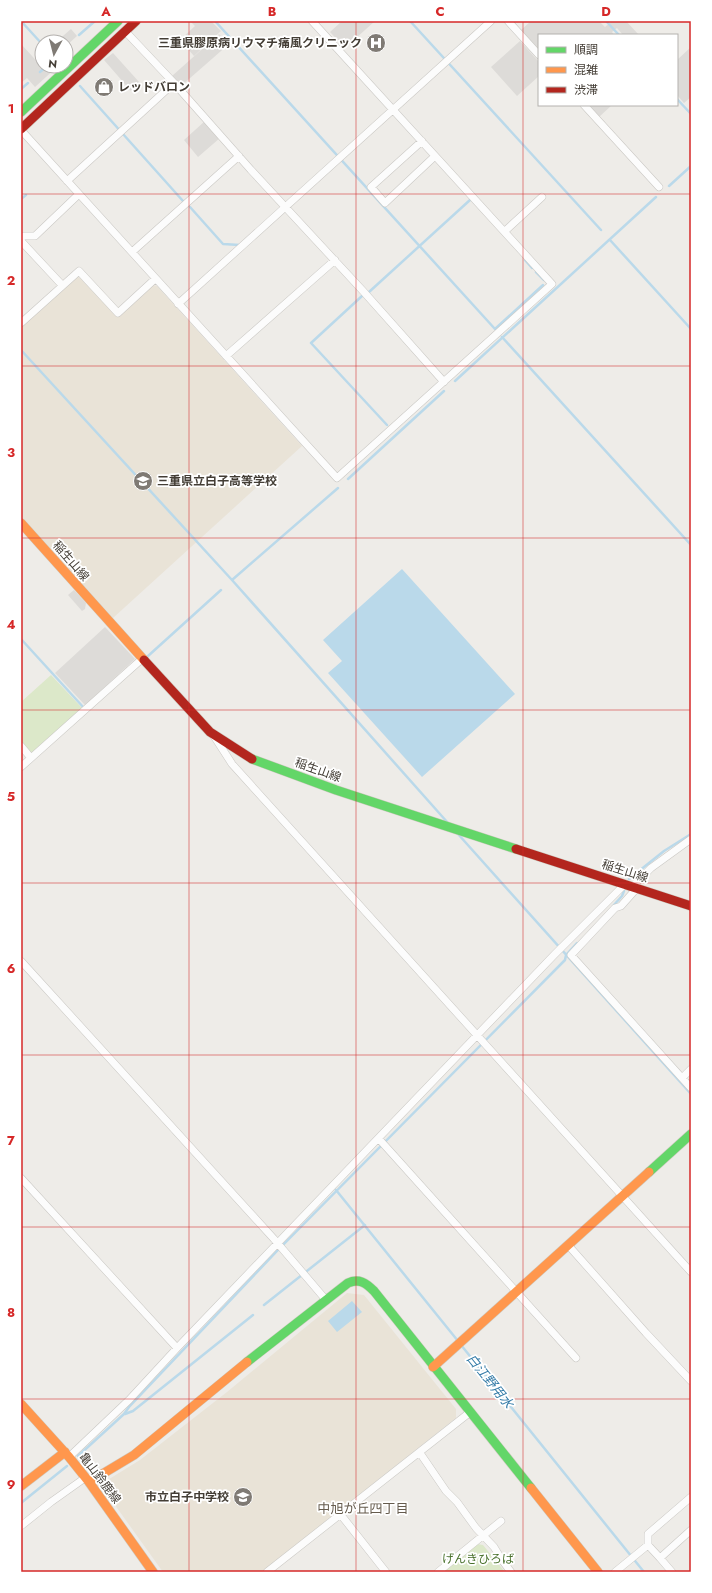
<svg xmlns="http://www.w3.org/2000/svg" width="712" height="1593" viewBox="0 0 712 1593" font-family="Jost,'Noto Sans JP',sans-serif">
<style>
.education{fill:#e9e3d7}
.green{fill:#dce8c9}
.parking{fill:#dddbd8}
.water{fill:#bad9ea}
.lines{fill:none;stroke-linecap:round;stroke-linejoin:round}
.stream{stroke:#bad9ea;stroke-width:2.5}
.street-casing{stroke:#cac8c4;stroke-width:8}
.fast-casing{stroke:#cdc9bf;stroke-width:10}
.slow-casing{stroke:#cdc9bf;stroke-width:10}
.jam-casing{stroke:#cdc9bf;stroke-width:10}
.street{stroke:#fcfcfc;stroke-width:7}
.fast{stroke:#63d668;stroke-width:9}
.slow{stroke:#ff974d;stroke-width:9}
.jam{stroke:#b3261e;stroke-width:9}
.grid{fill:none;stroke:#d62828;stroke-width:1;stroke-opacity:0.55}
.labels{text-anchor:middle;dominant-baseline:central;stroke-width:3.5;stroke-linejoin:round;paint-order:stroke}
.poi-label{font-size:12px;font-weight:bold;fill:#433d35;stroke:#fff;text-anchor:end}
.street-label{font-size:12px;fill:#433d35;stroke:#fff}
.park-label{font-size:12px;fill:#49712c;stroke:#fff}
.water-label{font-size:13px;font-style:italic;fill:#357ca8;stroke:#fff}
.neighbourhood-label{font-size:13px;fill:#655b4d;stroke:#fff}
.neatline{fill:none;stroke:#d62828;stroke-width:1.5}
.grid-label{font-size:13px;text-anchor:middle;font-weight:bold;fill:#d62828}
</style>
<rect width="100%" height="100%" fill="#eeece8"/>
<path class="education" d="M76,276L80,278L117,317L153,285L157,286L302,446L113,618L21,516V327Z
M347,1293L364,1295L456,1409V1418L262,1572H163L102,1487L106,1481L140,1460L227,1392Z"/>
<path class="green" d="M51,675L83,709L32,755L21,744V702Z
M477,1544L483,1545L505,1572H442Z"/>
<path class="parking" d="M190,21H211L221,31L194,56L180,40L195,26Z
M342,21H375L345,48L330,32Z
M531,21H599L605,27L612,21H626L639,35H623L617,28L612,32L614,35H539V50L521,30Z
M71,29L77,36L66,46V42H56Z
M219,34L229,44L181,86L172,76Z
M520,41L539,62V76L517,96L491,67Z
M21,44L43,68L46,66L57,67L35,87L27,78L21,83Z
M691,47V97L684,103L677,95V60Z
M113,53L140,83L131,91L104,60Z
M589,105H612L599,117Z
M205,121L220,138L198,157L184,140Z
M74,590L86,603L85,609L82,611L68,595Z
M105,627L135,659L85,705L55,673Z"/>
<path class="water" d="M402,569L515,694L422,777L328,673L342,661L323,640Z
M352,1301L362,1312L337,1332L328,1321Z"/>
<g class="lines">
<path class="stream" d="M21,21L42,44
M215,21L495,329L543,285
M410,21L601,230
M606,21L619,35
M79,35L95,21
M40,72L47,66
M80,86L183,201
M21,89L28,83
M677,99L691,114
M669,186L691,166
M21,199L26,195
M190,207L223,244L240,245
M610,240L691,329
M525,260L532,268
M536,272L544,280
M369,292L470,200
M362,296L311,343L387,425
M502,337L691,545
M21,350L232,580L448,823
M455,381L656,197
M348,479L444,391
M232,580L338,488
M21,639L84,708
M148,656L221,590
M458,834L691,1094
M629,879L664,851L691,834
M613,906L622,896L624,891
M336,1190L458,1341
M264,1305L365,1225
M461,1345L644,1572
M125,1414L133,1411L253,1315
M78,1456L124,1414L129,1407L277,1251L565,960L566,955L577,943
M21,1503L67,1466"/>
<defs>
<path id="street" d="M508,21L539,55
M125,31L174,83L251,170L363,291L444,382
M584,105L659,187
M21,130L337,478L552,284L312,21
M422,141L371,187L385,203L435,156
M67,181L174,83
M505,231L542,197
M21,236H35L79,194
M21,241L62,285
M132,252L239,156
M178,304L491,21
M21,323L79,271L118,313L155,279
M226,356L335,260
M214,736L232,764L691,1272
M21,746L31,758
M21,767L143,658
M633,886L651,868L691,839
M637,888L621,906L615,908L571,955L691,1088
M21,961L274,1239L326,1300
M682,1078L691,1069
M379,1139L576,1358
M21,1178L177,1348
M568,1245L646,1333L691,1381
M420,1453L446,1491L457,1502L476,1528L494,1547L502,1560L511,1572
M69,1457L129,1400L177,1348L554,955L625,884
M341,1515L386,1572
M21,1526L51,1502L82,1480
M648,1545V1534L691,1497
M267,1572L469,1413
M438,1572L501,1521
M615,1572L648,1545L660,1558
M672,1572L660,1558L691,1530"/>
<path id="fast" d="M21,112L118,21
M252,759L336,790L516,849
M649,1172L691,1134
M247,1362L348,1283C359,1278 366,1283 374,1291L531,1488"/>
<path id="slow" d="M21,523L144,660
M433,1367L649,1172
M21,1404L69,1457L89,1482L153,1572
M89,1482L134,1455L247,1362
M21,1486L65,1452
M531,1488L598,1572"/>
<path id="jam" d="M21,129L136,21
M144,660L210,732L252,759
M516,849L691,906"/>
</defs>
<use href="#street" class="street-casing"/>
<use href="#fast" class="fast-casing"/>
<use href="#slow" class="slow-casing"/>
<use href="#jam" class="jam-casing"/>
<use href="#street" class="street"/>
<use href="#fast" class="fast"/>
<use href="#slow" class="slow"/>
<use href="#jam" class="jam"/>
</g>
<path class="grid" d="M189,21V1572M356,21V1572M523,21V1572M21,194H691M21,366H691M21,538H691M21,710H691M21,883H691M21,1055H691M21,1227H691M21,1399H691"/>
<defs>
<symbol id="hospital-disc" viewBox="-11 -11 22 22"><circle r="9.5" fill="#7f7a74" stroke="#fff"/><path d="M-5-5h3v3.5h4V-5h3V5h-3V1.5h-4V5h-3Z" fill="#fff"/></symbol>
<symbol id="shop-disc" viewBox="-11 -11 22 22"><circle r="9.5" fill="#7f7a74" stroke="#fff"/><path d="M-5-2.5h2.3a2.7 3.5 0 0 1 5.4 0H5L5.5 6h-11ZM-1.5-2.5h3a1.5 2.3 0 0 0-3 0Z" fill="#fff"/></symbol>
<symbol id="school-disc" viewBox="-11 -11 22 22"><circle r="9.5" fill="#7f7a74" stroke="#fff"/><path d="M0-5L7-2L0 1L-7-2ZM-4 1L0 2.5L4 1V4Q0 6-4 4Z" fill="#fff"/></symbol>
</defs>
<g fill-rule="evenodd">
<use href="#hospital-disc" x="365" y="32" width="22" height="22"/>
<use href="#shop-disc" x="93" y="76" width="22" height="22"/>
<use href="#school-disc" x="132" y="470" width="22" height="22"/>
<use href="#school-disc" x="232" y="1486" width="22" height="22"/>
</g>
<g class="labels">
<g class="poi-label">
<text x="362" y="43">三重県膠原病リウマチ痛風クリニック</text>
<text x="118" y="87" text-anchor="start">レッドバロン</text>
<text x="157" y="481" text-anchor="start">三重県立白子高等学校</text>
<text x="229" y="1497">市立白子中学校</text>
</g>
<g class="street-label">
<text transform="translate(71 561) rotate(49)">稲生山線</text>
<text transform="translate(318 770) rotate(20)">稲生山線</text>
<text transform="translate(625 871) rotate(18)">稲生山線</text>
<text transform="translate(100 1478) rotate(53)">亀山鈴鹿線</text>
</g>
<g class="park-label">
<text x="478" y="1559">げんきひろば</text>
</g>
<g class="water-label">
<text transform="translate(490 1381) rotate(51)">白江野用水</text>
</g>
<g class="neighbourhood-label">
<text x="363" y="1508">中旭が丘四丁目</text>
</g>
</g>
<rect width="712" height="1593" fill="none" stroke="#ffffff" stroke-width="44"/>
<rect x="538" y="34" width="140" height="72" fill="#ffffff" stroke="#b4b1ae"/>
<rect x="546" y="47" width="20" height="6" fill="#63d668" stroke="#b4b1ae"/>
<text x="574" y="54" font-size="12" fill="#433d35">順調</text>
<rect x="546" y="67" width="20" height="6" fill="#ff974d" stroke="#b4b1ae"/>
<text x="574" y="74" font-size="12" fill="#433d35">混雑</text>
<rect x="546" y="87" width="20" height="6" fill="#b3261e" stroke="#b4b1ae"/>
<text x="574" y="94" font-size="12" fill="#433d35">渋滞</text>
<g transform="translate(54 54) rotate(187)"><circle r="19" fill="#ffffff" stroke="#b4b1ae"/>
<path d="M0-3L7 15L0 10L-7 15Z" fill="#7f7a74"/>
<text y="-6" font-size="11" font-weight="bold" text-anchor="middle" fill="#433d35">N</text>
</g>
<rect x="22" y="22" width="668" height="1549" class="neatline"/>
<g class="grid-label">
<text x="106" y="16">A</text>
<text x="272" y="16">B</text>
<text x="440" y="16">C</text>
<text x="606" y="16">D</text>
<text x="11" y="113">1</text>
<text x="11" y="285">2</text>
<text x="11" y="457">3</text>
<text x="11" y="629">4</text>
<text x="11" y="801">5</text>
<text x="11" y="973">6</text>
<text x="11" y="1145">7</text>
<text x="11" y="1317">8</text>
<text x="11" y="1489">9</text>
</g>
</svg>
